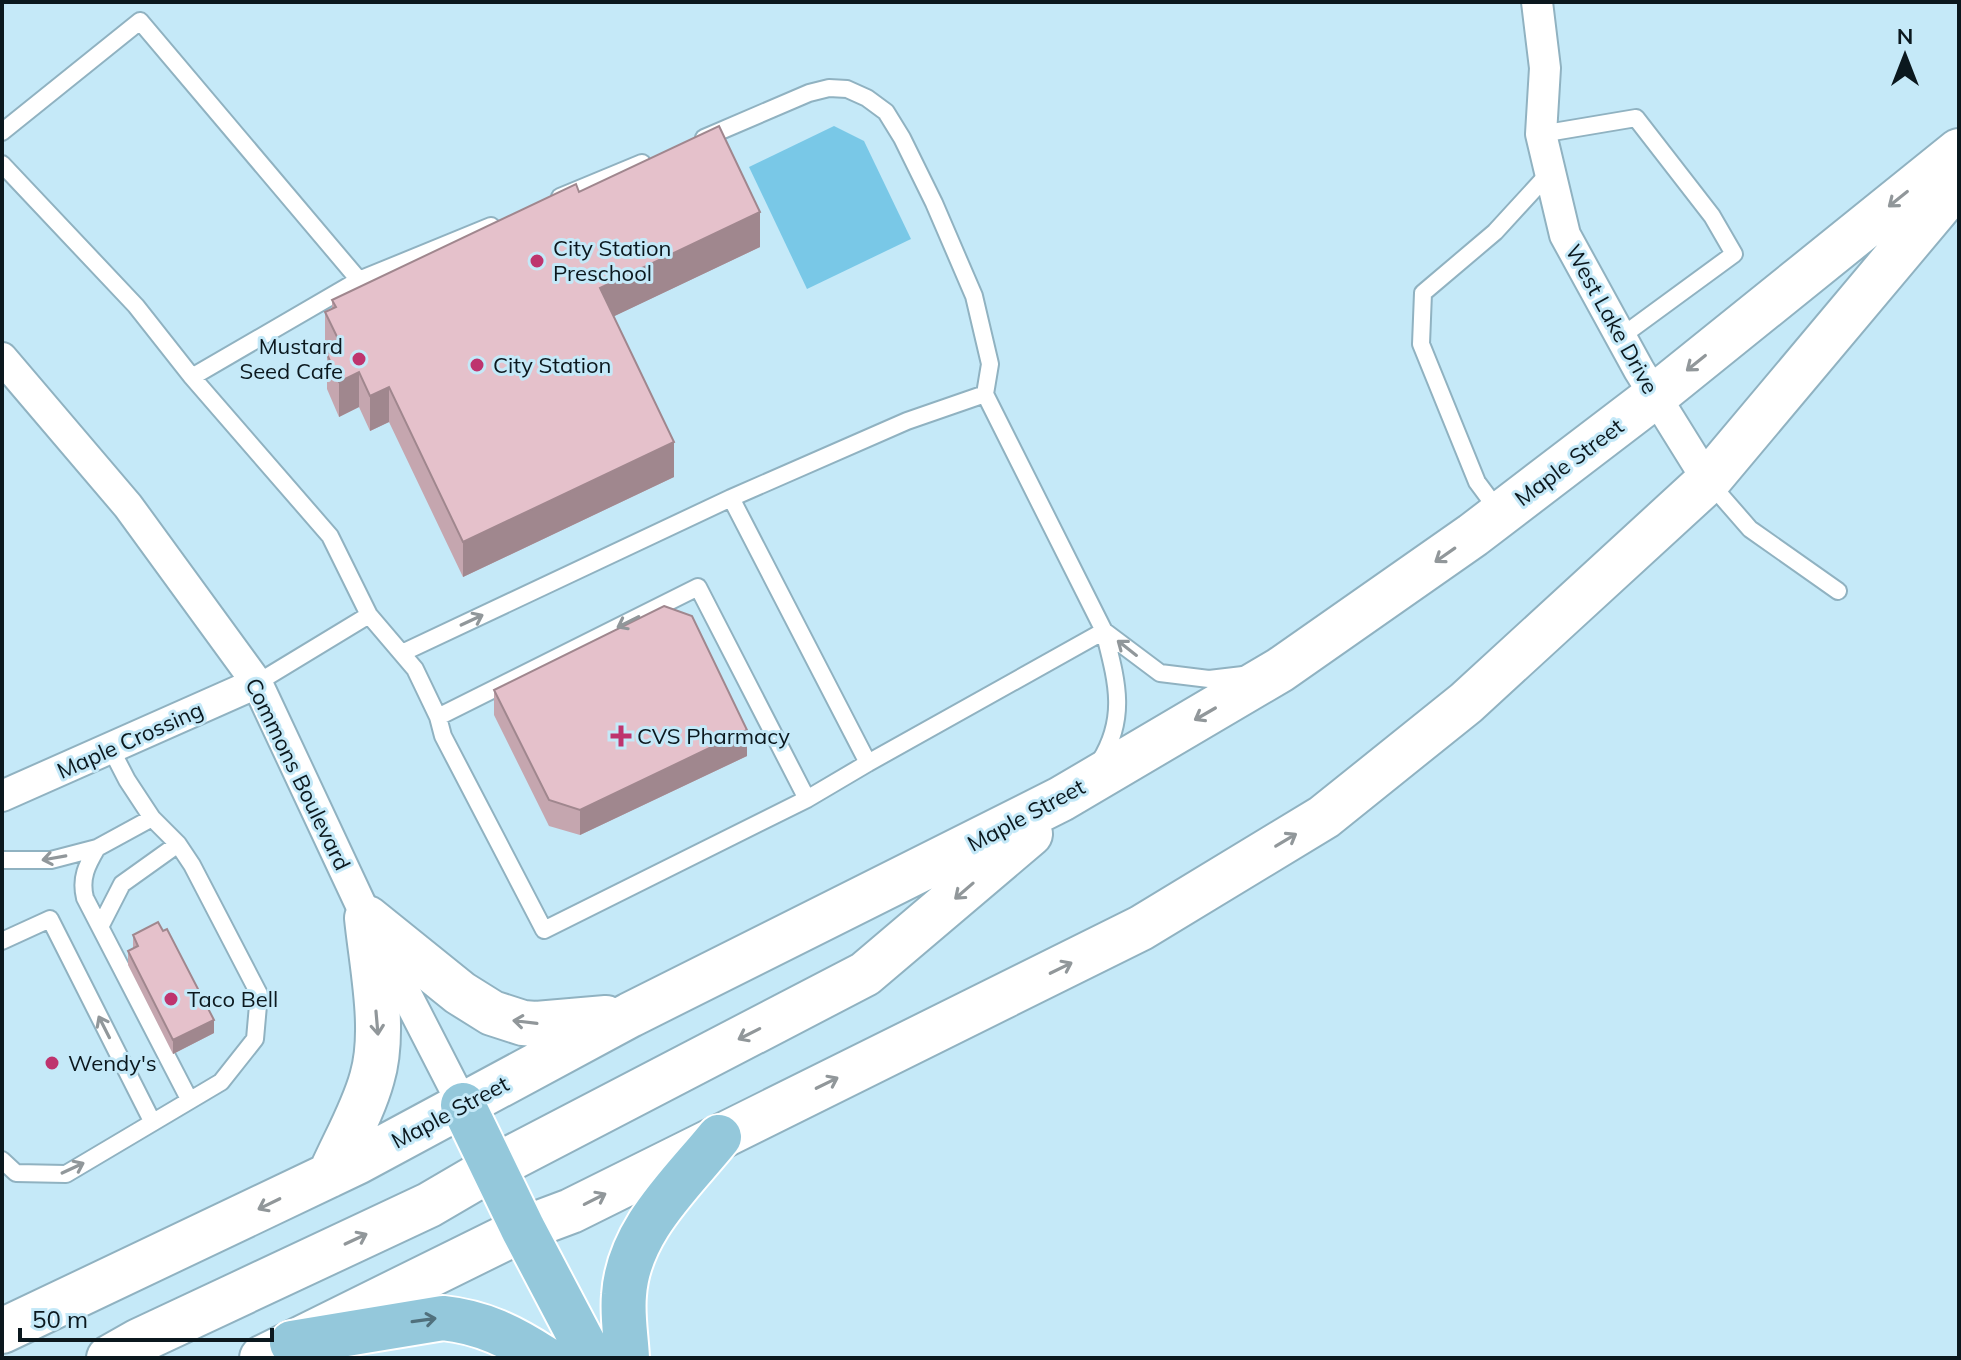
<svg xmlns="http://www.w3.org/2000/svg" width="1961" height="1360" viewBox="0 0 1961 1360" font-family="Mulish,sans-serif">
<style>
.green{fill:#79c8e7}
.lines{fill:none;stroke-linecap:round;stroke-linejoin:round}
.lane-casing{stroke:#90b2c1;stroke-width:20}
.street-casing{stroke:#90b2c1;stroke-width:34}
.secondary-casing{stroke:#90b2c1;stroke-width:48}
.primary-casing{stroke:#fff;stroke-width:48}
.lane{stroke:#fff;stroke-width:16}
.street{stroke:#fff;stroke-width:30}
.secondary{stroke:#fff;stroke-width:44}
.primary{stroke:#94c8db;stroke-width:44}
.wall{fill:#c5a6af}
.shaded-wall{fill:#a0878e}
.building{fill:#e5c1cb;stroke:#a0878e;stroke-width:2}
.oneway{stroke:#91979a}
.oneway2{stroke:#50707c}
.poi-dot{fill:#be346e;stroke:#c5e9f8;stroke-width:3}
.labels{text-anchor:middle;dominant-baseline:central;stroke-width:6;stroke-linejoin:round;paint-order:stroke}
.poi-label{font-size:22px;fill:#0b181e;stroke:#c5e9f8;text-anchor:start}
.street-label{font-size:22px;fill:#0b181e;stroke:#c5e9f8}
</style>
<rect width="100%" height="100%" fill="#c5e9f8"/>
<path class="green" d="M834,126L864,141L911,239L807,289L749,167Z"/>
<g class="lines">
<defs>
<path id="lane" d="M2,132L140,21L359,280L491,226
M1541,134L1636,118L1712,216L1734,254L1622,336
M2,164L136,306L192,377L330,536L369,615L415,669L438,717L443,736L544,930L807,799L868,763L1104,631L985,394L990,364L974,296L934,203L902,138L886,112L867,98L847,89L829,88L809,93L704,138
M560,197L642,163
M192,377L359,280
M1709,482L1750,529L1838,591
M1500,513L1477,482L1421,344L1423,293L1495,232L1550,172
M402,653L731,498
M257,683L369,615
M438,717L698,587L807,799
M1100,761C1128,716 1116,679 1104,631L1160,673L1209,679L1243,675
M868,763L731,498L907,421L985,394
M97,848C87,865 80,878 85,898L189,1099
M2,860H51L97,848L152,818
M101,925L122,884L178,844
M2,941L50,919L152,1121
M2,1160L16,1173L66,1174L221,1082L255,1039L259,994L192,865L178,844L152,818L127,780L111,749"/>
<path id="street" d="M1537,2L1545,68L1541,134L1565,235L1639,370L1708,481
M2,358L128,506L257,683L367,918L463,1105
M2,796L257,683"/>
<path id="secondary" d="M367,918L460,993L492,1013L523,1023L536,1024L606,1018
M330,1175C344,1143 363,1111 372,1078C386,1031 372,967 367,918
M2,1331L357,1162L630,1015L1061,799L1280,670L1473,535L1655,396L1959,151
M109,1358L139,1341L429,1205L494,1167L865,974L1030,834
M262,1358L523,1229L571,1211L1141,928L1324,817L1466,703L1708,481L1959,182"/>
<path id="primary" d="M463,1105L523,1229L591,1358
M292,1343L443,1318C482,1322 512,1337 544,1358
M627,1358C626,1337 622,1316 624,1295C628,1231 681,1184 719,1137"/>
</defs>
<use href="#lane" class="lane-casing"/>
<use href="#street" class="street-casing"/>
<use href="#secondary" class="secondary-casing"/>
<use href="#primary" class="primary-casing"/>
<use href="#lane" class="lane"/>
<use href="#street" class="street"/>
<use href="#secondary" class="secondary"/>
<use href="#primary" class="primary"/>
</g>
<path class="wall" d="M579,192L760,247L614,316L674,477L463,577L389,422L370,431L359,407L339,417L327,389V354H328L325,348V312L332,309V300Z
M494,690L747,756L580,835L549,826L494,715Z
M133,935L214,1033L173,1054L128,965V951L133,949Z"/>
<path class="shaded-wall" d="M760,212V247L600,323V288Z
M359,372V407L339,417V382Z
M389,387V422L370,431V396Z
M674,442V477L463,577V542Z
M747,730V756L580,835V810Z
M214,1020V1033L173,1054V1040Z"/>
<path class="building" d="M719,126L760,212L600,288L674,442L463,542L389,387L370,396L359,372L339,382L327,354L342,347L325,312L336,307L332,300L576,184L579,192Z
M664,606L692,616L747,730L580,810L549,800L494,690Z
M158,922L163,931L167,929L214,1020L173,1040L128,951L138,946L133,935Z"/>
<defs><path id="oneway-shaft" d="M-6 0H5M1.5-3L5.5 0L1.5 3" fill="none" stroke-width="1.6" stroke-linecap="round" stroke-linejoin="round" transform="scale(2)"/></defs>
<g class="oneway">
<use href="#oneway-shaft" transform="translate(1898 199) rotate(141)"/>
<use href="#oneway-shaft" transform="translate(1696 363) rotate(141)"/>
<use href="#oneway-shaft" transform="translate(1445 555) rotate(145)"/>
<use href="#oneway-shaft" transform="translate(472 620) rotate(-25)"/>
<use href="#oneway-shaft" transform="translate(628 622) rotate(153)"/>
<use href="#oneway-shaft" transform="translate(1127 648) rotate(-142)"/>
<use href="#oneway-shaft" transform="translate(1205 714) rotate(150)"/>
<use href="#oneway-shaft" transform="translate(1286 840) rotate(-31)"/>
<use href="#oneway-shaft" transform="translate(54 858) rotate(170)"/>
<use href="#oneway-shaft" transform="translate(964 891) rotate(139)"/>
<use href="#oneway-shaft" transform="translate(1061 968) rotate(-26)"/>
<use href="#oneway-shaft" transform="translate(525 1022) rotate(-173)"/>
<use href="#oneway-shaft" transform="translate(377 1023) rotate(85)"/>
<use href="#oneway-shaft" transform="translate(104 1027) rotate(-117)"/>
<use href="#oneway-shaft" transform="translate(749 1034) rotate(153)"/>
<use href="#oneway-shaft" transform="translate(827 1083) rotate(-26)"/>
<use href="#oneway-shaft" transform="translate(73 1168) rotate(-25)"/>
<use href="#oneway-shaft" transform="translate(595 1199) rotate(-27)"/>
<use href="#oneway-shaft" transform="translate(269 1204) rotate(154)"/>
<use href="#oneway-shaft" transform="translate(356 1239) rotate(-25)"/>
</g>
<use class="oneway2" href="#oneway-shaft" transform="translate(424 1320) rotate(-8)"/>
<g class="poi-dot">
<circle cx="537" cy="261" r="8"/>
<circle cx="359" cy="359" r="8"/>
<circle cx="477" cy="365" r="8"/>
<path d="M617 724h8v8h8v8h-8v8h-8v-8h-8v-8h8z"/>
<circle cx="171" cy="999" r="8"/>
<circle cx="52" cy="1063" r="8"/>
</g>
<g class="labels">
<g class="poi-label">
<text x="553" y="248">City Station<tspan x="553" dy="25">Preschool</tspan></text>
<text x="343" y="346" text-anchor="end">Mustard<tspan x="343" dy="25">Seed Cafe</tspan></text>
<text x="493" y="365">City Station</text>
<text x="637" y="736">CVS Pharmacy</text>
<text x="187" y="999">Taco Bell</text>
<text x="68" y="1063">Wendy's</text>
</g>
<g class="street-label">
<text transform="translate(1612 319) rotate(61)">West Lake Drive</text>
<text transform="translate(1569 462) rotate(-37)">Maple Street</text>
<text transform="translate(130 740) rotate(-24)">Maple Crossing</text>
<text transform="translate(298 774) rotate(64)">Commons Boulevard</text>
<text transform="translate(1026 815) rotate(-28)">Maple Street</text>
<text transform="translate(450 1112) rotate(-28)">Maple Street</text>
</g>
</g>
<rect width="1961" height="1360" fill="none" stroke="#0b181e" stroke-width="8"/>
<g transform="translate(1905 56)" stroke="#c5e9f8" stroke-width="6" paint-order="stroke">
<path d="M0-6L14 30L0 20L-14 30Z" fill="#0b181e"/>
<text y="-12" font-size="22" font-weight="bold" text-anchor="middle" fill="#0b181e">N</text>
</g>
<path d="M20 1328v12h252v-12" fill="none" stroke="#0b181e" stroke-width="4"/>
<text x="32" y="1328" font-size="24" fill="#0b181e" stroke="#c5e9f8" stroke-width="6" paint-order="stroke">50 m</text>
</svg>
